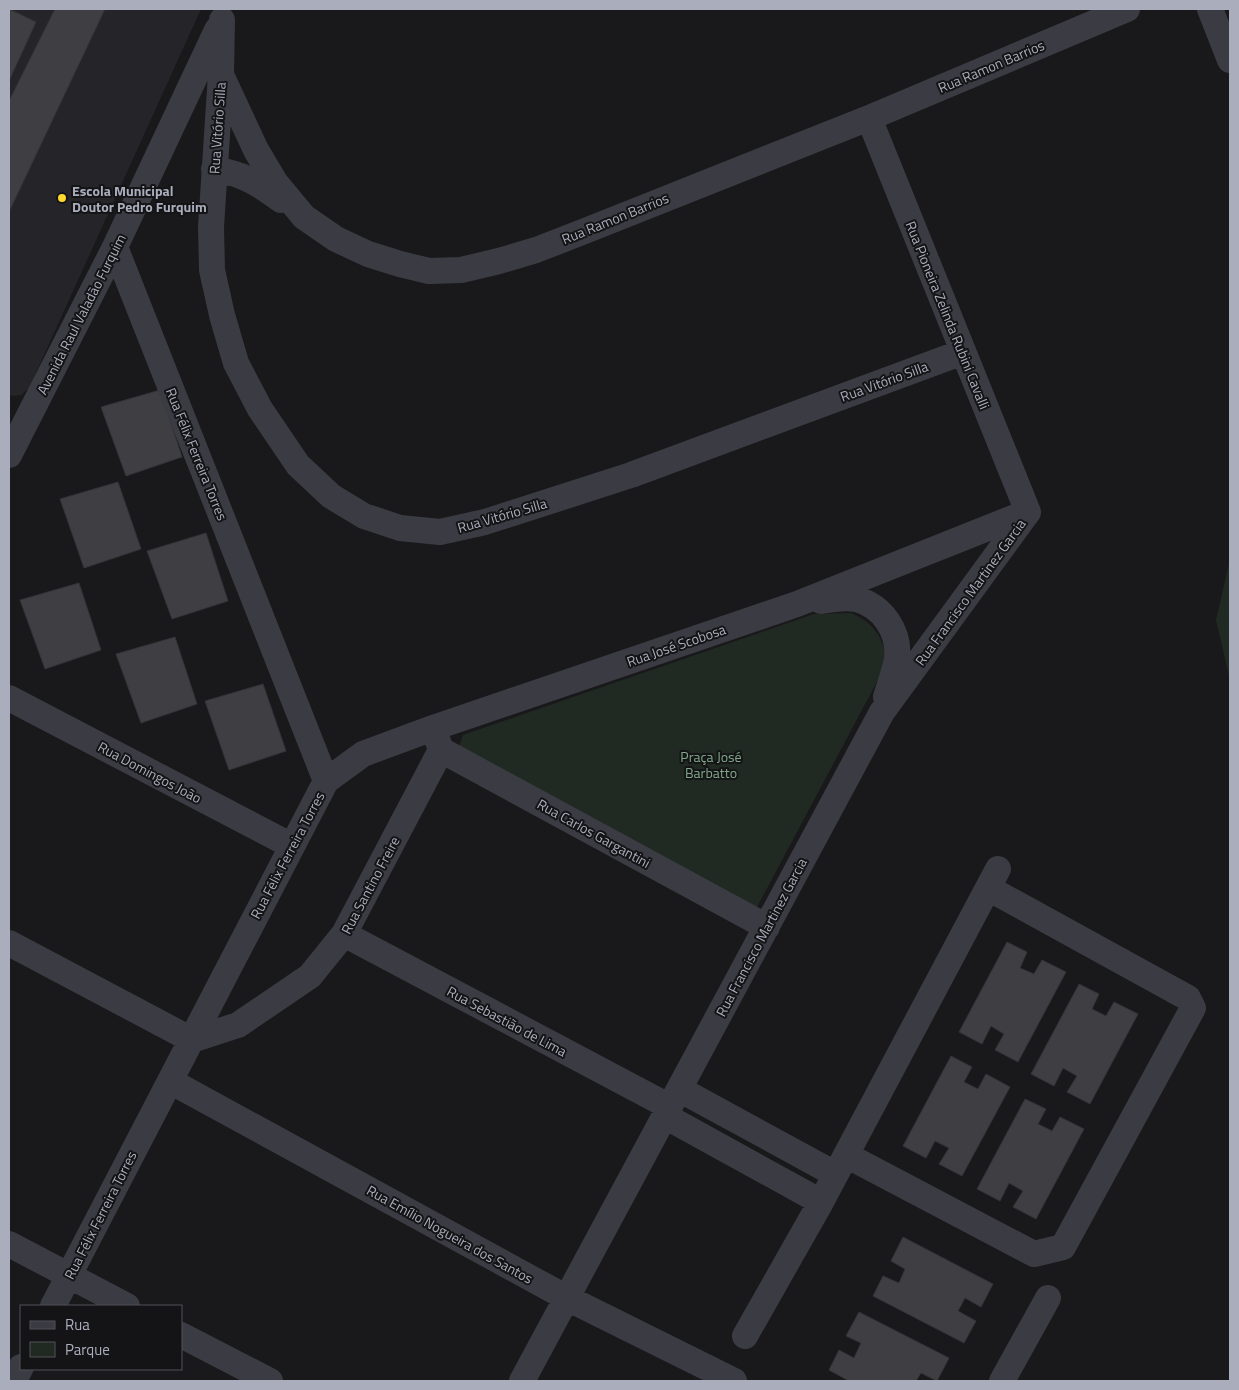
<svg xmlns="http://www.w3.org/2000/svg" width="1239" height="1390" viewBox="0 0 1239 1390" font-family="'Titillium Web',sans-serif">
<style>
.built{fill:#252529}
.green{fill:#202a23}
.building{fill:#3e3e43;stroke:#333338}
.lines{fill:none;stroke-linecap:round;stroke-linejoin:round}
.minor{stroke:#3b3b43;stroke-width:26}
.poi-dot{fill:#ffd92d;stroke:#141416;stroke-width:2}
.labels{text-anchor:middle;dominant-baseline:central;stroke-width:4;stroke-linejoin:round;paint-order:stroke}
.street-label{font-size:14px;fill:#aaadbc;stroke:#141416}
.poi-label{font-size:14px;font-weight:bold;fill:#aaadbc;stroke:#141416;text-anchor:start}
.park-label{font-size:14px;fill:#80a889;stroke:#141416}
</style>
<rect width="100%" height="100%" fill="#19191b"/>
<path class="built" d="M9,9H201L29,388L21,395L13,396L9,394Z"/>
<path class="green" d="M1230,559V680L1216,620Z
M851,613C874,623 882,636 888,661L755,911L459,747L463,735L814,614Z"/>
<path class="building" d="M9,9L36,22L9,81Z
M55,9H105L9,212V101Z
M160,390L182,457L126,476L101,407Z
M118,482L141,549L84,568L60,499Z
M206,533L228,601L172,619L147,551Z
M79,583L101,650L45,669L20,600Z
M175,637L197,704L141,723L116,654Z
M263,684L286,751L229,770L205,701Z
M1007,942L1027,952L1020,968L1034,974L1042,960L1066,972L1018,1062L995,1050L1004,1034L991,1026L982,1044L959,1032Z
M1079,984L1099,994L1092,1009L1106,1016L1114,1002L1138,1014L1090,1104L1067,1092L1077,1076L1063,1068L1054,1086L1031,1074Z
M951,1056L972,1067L964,1082L978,1089L986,1074L1010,1087L962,1176L939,1164L949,1148L935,1141L926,1158L903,1146Z
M1025,1099L1046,1109L1038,1124L1052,1131L1060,1117L1084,1129L1036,1219L1013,1207L1023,1191L1009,1183L1000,1201L977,1189Z
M903,1237L993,1284L981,1307L965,1298L958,1311L976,1321L964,1343L873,1296L883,1276L899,1283L905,1269L891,1261Z
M859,1312L949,1358L937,1381L921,1373L916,1381H849L829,1370L839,1350L854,1358L861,1343L846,1336Z"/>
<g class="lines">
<path class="minor" d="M1210,9L1230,60
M222,20L221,74L211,227L212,270L222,315L236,363L260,409L298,465L331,496L364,516L400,528L440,532L485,522L631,475L963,352
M222,77L256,150L275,182L304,217L336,239L368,254L400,264L429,271L461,270L499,261L536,250L590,229L869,118L1127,9
M869,118L1028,512
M214,169C244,174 258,183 281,200
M115,247L326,781
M9,455L115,247L217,30
M821,601C832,599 846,597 856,599C883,606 900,632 897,659C895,671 890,684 886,697
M9,698L292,846
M435,733L441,750L767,927
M344,934L670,1107
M9,943L192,1040L238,1025L310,976L344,934L441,750
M170,1081L567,1298L734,1381
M679,1089L835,1174
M665,1116L821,1202
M846,1155L1034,1254L1063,1247L1193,1008L1188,998L988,888
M9,1244L127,1306
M53,1306L326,781L363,754L433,728L797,604L1028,512
M181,1335L270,1381
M745,1336L821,1202L998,869
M14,1381L21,1367
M522,1381L882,712L1028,512
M1002,1381L1048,1298"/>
</g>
<circle class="poi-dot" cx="62" cy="198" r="5"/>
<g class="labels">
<g class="street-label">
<text transform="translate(991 66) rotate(-23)">Rua Ramon Barrios</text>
<text transform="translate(217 128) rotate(-86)">Rua Vitório Silla</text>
<text transform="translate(615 218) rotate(-22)">Rua Ramon Barrios</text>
<text transform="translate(81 314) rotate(-63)">Avenida Raul Valadão Furquim</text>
<text transform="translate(948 315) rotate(68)">Rua Pioneira Zelinda Rubini Cavalli</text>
<text transform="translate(884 381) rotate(-20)">Rua Vitório Silla</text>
<text transform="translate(197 454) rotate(68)">Rua Félix Ferreira Torres</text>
<text transform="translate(502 515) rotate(-16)">Rua Vitório Silla</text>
<text transform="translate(970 592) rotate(-54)">Rua Francisco Martinez Garcia</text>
<text transform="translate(676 645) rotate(-19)">Rua José Scobosa</text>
<text transform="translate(150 772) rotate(28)">Rua Domingos João</text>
<text transform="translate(594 833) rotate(29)">Rua Carlos Gargantini</text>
<text transform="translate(287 855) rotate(-62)">Rua Félix Ferreira Torres</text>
<text transform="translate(370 885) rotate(-62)">Rua Santino Freire</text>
<text transform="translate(761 937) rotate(-62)">Rua Francisco Martinez Garcia</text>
<text transform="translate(507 1021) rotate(28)">Rua Sebastião de Lima</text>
<text transform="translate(100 1215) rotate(-63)">Rua Félix Ferreira Torres</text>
<text transform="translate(450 1234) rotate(29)">Rua Emílio Nogueira dos Santos</text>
</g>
<g class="poi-label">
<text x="72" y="190">Escola Municipal<tspan x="72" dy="16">Doutor Pedro Furquim</tspan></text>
</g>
<g class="park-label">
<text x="711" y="756">Praça José<tspan x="711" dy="16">Barbatto</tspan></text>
</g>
</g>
<rect width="1239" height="1390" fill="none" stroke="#aaadbc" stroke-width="20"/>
<rect x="20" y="1305" width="162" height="65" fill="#141416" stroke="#505158"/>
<rect x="30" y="1321" width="25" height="8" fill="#3b3b43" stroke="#505158"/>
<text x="65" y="1330" font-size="15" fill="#aaadbc">Rua</text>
<rect x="30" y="1342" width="25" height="15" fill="#202a23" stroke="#505158"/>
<text x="65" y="1355" font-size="15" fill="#aaadbc">Parque</text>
</svg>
